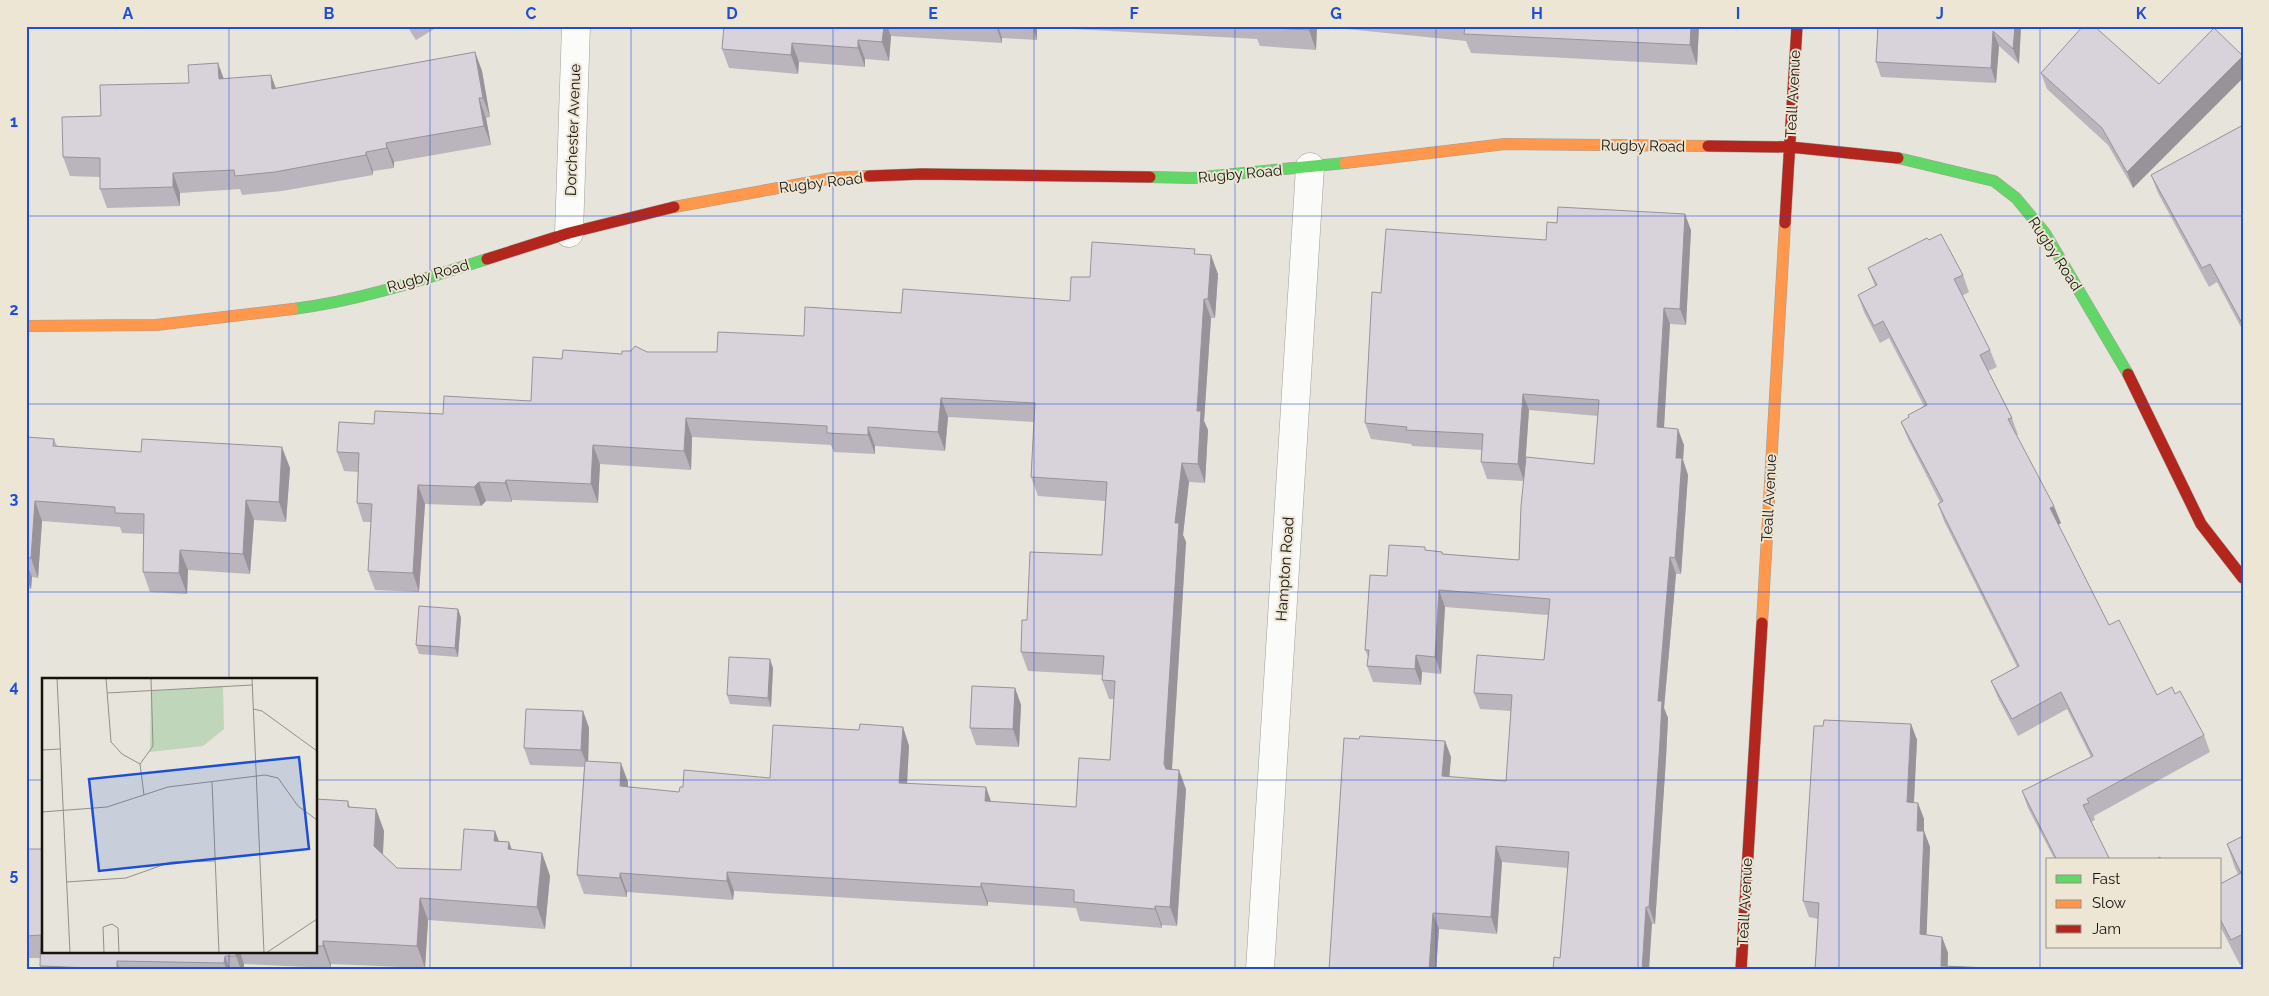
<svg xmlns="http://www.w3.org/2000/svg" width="2269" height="996" viewBox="0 0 2269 996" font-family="Raleway,sans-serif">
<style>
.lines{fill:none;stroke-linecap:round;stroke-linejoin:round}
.street-casing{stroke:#a29f98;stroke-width:29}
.fast-casing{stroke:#a29f98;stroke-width:12}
.slow-casing{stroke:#a29f98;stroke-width:12}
.jam-casing{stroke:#a29f98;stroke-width:12}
.street{stroke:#fbfbfa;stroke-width:28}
.fast{stroke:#63d668;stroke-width:11}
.slow{stroke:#ff974d;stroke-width:11}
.jam{stroke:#b3261e;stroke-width:11}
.wall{fill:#bab5bc;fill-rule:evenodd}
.shaded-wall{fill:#979399}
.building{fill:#d8d2db;stroke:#979399}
.grid{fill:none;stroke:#1d4ed8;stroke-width:1;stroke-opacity:0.55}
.labels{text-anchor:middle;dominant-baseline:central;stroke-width:4;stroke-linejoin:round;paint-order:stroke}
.street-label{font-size:15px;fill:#16130d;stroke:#ede6d5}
.inset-road{fill:none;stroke:#939089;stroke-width:1}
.view{fill:#1d4ed8;fill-opacity:0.15;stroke:#1d4ed8;stroke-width:2.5}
.inset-edge{fill:none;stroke:#16130d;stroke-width:2.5}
.neatline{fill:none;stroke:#1d4ed8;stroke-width:2}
.grid-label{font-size:16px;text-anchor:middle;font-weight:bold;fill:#1d4ed8}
</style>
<rect width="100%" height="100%" fill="#e7e4db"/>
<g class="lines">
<defs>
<path id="street" d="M569,233L576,26
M1260,970L1310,167"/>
<path id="fast" d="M1898,158L1994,181L2016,198L2045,233L2128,374
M1150,177L1193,178L1345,163
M293,309C359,301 424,279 487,259"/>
<path id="slow" d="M1345,163L1505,144L1708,146
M674,207L833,178L869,176
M26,326L156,325L293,309
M1762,623L1785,223"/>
<path id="jam" d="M1708,146L1790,147L1898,158
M869,176L922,174L1150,177
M1785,223L1797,26
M487,259L569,233L674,207
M2128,374L2201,524L2243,578
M1741,970L1762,623"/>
</defs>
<use href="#street" class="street-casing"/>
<use href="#fast" class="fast-casing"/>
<use href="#slow" class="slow-casing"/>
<use href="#jam" class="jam-casing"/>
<use href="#street" class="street"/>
<use href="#fast" class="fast"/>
<use href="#slow" class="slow"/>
<use href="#jam" class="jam"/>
</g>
<path class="wall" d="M407,26H439L416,40Z
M724,26H1699L1697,65L1471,53L1466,41L1317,26L1316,50L1260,46L1257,39L1037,27V40L1002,38V43L891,36L889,61L865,59V67L799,62L798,74L729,68L722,49Z
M1878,26H2021L2019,64L1999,46L1996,83L1881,77L1876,62Z
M475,52L482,71L490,117L486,118L491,145L394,162V168L373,171V175L282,191L242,195L240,189L180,193V206L107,208L100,189V177L70,176L63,157L101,116L189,83L218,63L223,79L271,75L276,88Z
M2243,55V78L2133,188L2108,145L2047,89L2041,73L2159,84Z
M2243,125V331L2217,282L2209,287L2158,193L2151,175Z
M1557,223L1691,230L1686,325L1670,324L1664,428L1684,445L1683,460L1688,475L1681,574H1676L1664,708L1668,718L1666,758L1655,924H1652L1560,958L1568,868L1502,862L1497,934L1439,929L1436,970H1329L1359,739L1445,741L1451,757L1449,777L1506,781L1511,711L1480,709L1474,693L1544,660L1548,615L1445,607L1441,674L1422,672L1421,685L1373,682L1367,666L1368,657L1365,650L1387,576L1426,550L1442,552L1443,554L1519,560L1524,481L1487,479L1481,462L1482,450L1412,446L1411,444L1371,439L1365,423L1381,293L1546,240ZM1529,410L1598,416L1594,464L1525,469Z
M1929,240L1963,275L1969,292L1962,296L1990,350L1997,367L1988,371L2012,418L2018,435H2016L2061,523L2058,524L2109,625L2157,695L2175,694L2204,735L2210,752L2094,816L2095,820L2091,822L2110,860H2055L2028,808L2022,791L2091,757L2067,709L2018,736L1998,698L1991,681L2017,667L1944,521L1938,504L1940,502L1908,439L1901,422L1909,417L1924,406L1889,338L1880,343L1864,312L1858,295L1875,286L1868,268Z
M1197,254L1218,274L1215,318H1211L1204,421L1208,430L1205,483L1189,482L1183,535L1186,542L1172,770L1186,789L1177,926L1162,925V928L1080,921L1076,908L988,902V906L734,891L733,900L627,892V897L584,894L577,875L584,767L530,765L524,748L583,711L589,728L588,761L628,782V787L679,792L683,787L770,778L859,730L903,727L909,746L907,783L991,802L1076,807L1110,760L1114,699H1109L1102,680L1103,675L1028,671L1021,652L1027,620L1102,555L1105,501L1038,496L1031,477L1034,422L948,417L945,451L875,446V454L834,452L831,445L692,437L691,470L600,464L598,503L512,500V502L486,501L481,506L425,504L419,592L375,590L368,571L371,522H363L357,503L358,472L344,471L337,452L374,424L531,401L562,359L647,352H717L804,336L901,313L1070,301L1090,277Z
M26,437L54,439L57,446L290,468L286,522L254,520L250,574L188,570L187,594L150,592L143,572L144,534L122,533L120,527L42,521L38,578L32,577L31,589L26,588Z
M458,609L461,618L458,657L419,654L416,645Z
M773,668L771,707L730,704L727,695Z
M1015,688L1021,705L1019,747L976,745L970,728Z
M1911,724L1917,740L1914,803H1918L1924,819V831L1930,847L1926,935L1942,937L1948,953V966L1990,968V970H1815L1818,919L1809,917L1803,901L1823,726Z
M316,799L348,801L350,807L376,809L384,831L383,855L397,868L461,870L495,831L499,841L509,842L512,850L542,853L550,876L545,929L428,920L425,968L331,964V968L244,964V970H42L40,966L41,958H26V849L44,952H316Z
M2243,836V963L2240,965L2220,926V884L2238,874L2235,868L2227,844Z"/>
<path class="shaded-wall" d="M884,26H887L891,36L889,61L882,42Z
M996,26H998L1002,38V43Z
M1032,26H1037V40Z
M1309,26H1317L1316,50L1309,30Z
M1691,26H1699L1697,65L1690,45Z
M2015,26H2021L2019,64L2013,49Z
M1993,31L1999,46L1996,83L1991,68Z
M858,40L865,59V67L858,48Z
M792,43L799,62L798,74L791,55Z
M475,52L482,71L490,117L483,98Z
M2243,56V78L2133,188L2127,172Z
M218,63L225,82L219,79Z
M271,75L278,95L272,89Z
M479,98L486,118L491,145L484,126Z
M386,143L394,162V168L387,148Z
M366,152L373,171V175L366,155Z
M173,173L180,193V206L173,187Z
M1685,214L1691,230L1686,325L1680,309Z
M1211,255L1218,274L1215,318L1208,299Z
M1204,299L1211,318L1204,421L1208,430L1205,483L1198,464L1197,411Z
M1664,308L1670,324L1663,443L1657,427Z
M1523,394L1529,410L1524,481L1518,464Z
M941,398L948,417L945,451L938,432Z
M686,418L692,437L691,470L684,451Z
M868,427L875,446V454L868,435Z
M1678,429L1684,445L1683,460L1688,475L1681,574L1675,558L1676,458Z
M593,445L600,464L598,503L591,484Z
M282,447L290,468L286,522L279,502Z
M1182,463L1189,482L1183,535L1186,542L1171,783L1164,764L1175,523Z
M506,480L512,500V502L505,483Z
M479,482L486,501L481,506L474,487Z
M418,485L425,504L419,592L413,573Z
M246,500L254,520L250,574L243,554Z
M35,501L42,521L38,578L31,558Z
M2054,506L2061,523L2057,526L2050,508Z
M180,550L188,570L187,594L179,573Z
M1670,557L1676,574L1664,708L1668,718L1666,758L1655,924L1649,907L1658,701Z
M26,562L32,577L31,589L26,576Z
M1439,590L1445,607L1441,674L1435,657Z
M458,609L461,618L458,657L455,648Z
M1416,655L1422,672L1421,685L1415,669Z
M770,659L773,668L771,707L768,698Z
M1015,688L1021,705L1019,747L1013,729Z
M583,711L589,728L588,767L581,750Z
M1911,724L1917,740L1913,818L1907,802Z
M903,727L909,746L906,802L899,783Z
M1445,741L1451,757L1448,793L1442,776Z
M621,763L628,782L627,805L620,786Z
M1179,770L1186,789L1177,926L1170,907Z
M986,787L993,807L985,801Z
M1918,803L1924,819V831L1930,847L1926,950L1920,934L1917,831Z
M376,809L384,831L382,869L374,846Z
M495,831L503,853L494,841Z
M509,842L517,864L508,849Z
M1496,846L1502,862L1497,934L1491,917Z
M542,853L550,876L545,929L537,907Z
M727,872L734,891L733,900L727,881Z
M620,873L627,892V897L620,878Z
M981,883L988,902V906L981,887Z
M420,898L428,920L425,968L417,946Z
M1155,906L1162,925V928L1155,909Z
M1646,907L1652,924L1649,970H1642Z
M1433,913L1439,929L1436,970H1429Z
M1942,937L1948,953L1947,970L1941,966Z
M323,941L331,964V968L323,946Z
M236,952H240L244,964V970H241L236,956Z
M225,956L230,970H227L224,963Z
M117,961L120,970L117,969Z"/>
<path class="building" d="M724,26H884L882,42L858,40V48L792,43L791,55L722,49Z
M1253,26H1309V30L1253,27Z
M1465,26H1691L1690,45L1464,34Z
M1878,26H2015L2013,49L1993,31L1991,68L1876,62Z
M2083,26H2094L2159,84L2214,28L2243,56L2127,172L2102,128L2041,73Z
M475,52L483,98H479L484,126L386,143L387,148L366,152V155L275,172L235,176L234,170L173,173V187L100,189V158L63,157L62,117L101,116L100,85L189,83L188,65L218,63L219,79L271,75L272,89Z
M2243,125V325L2210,264L2202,268L2151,175Z
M1558,207L1685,214L1680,309L1664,308L1657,427L1678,429L1676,458H1682L1675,558L1670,557L1658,701H1662L1660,741L1649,907H1646L1642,970H1553L1554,957L1560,958L1569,852L1496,846L1491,917L1433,913L1429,970H1329L1344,738L1359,739L1360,736L1445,741L1442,776L1506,781L1512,695L1474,693L1477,655L1544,660L1550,599L1439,590L1435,657L1416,655L1415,669L1367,666L1369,650H1365L1370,575L1387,576L1389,545L1425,547V550L1442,552V554L1519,560L1521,506L1526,457L1594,464L1599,400L1523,394L1518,464L1481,462L1483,434L1406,430L1407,427L1365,423L1372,292L1381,293L1386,229L1546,240L1547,222L1557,223Z
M1941,234L1963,275L1954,279L1990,350L1980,355L2012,418L2008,419L2054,506L2050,508L2109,625L2119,620L2157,695L2172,687L2175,694L2180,691L2204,735L2087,799L2089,803L2083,805L2110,860H2057L2022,791L2093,756L2061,692L2012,719L1991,681L2019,666L1938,504L1943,501L1901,422L1909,417L1908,415L1927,405L1883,321L1874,326L1858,295L1877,285L1868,268L1927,238L1929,240Z
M1092,242L1195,249L1194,254L1211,255L1208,299H1204L1197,411H1201L1198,464L1182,463L1175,523H1179L1164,764L1166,769L1179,770L1170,907L1155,906V909L1074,902V890L981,883V887L727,872V881L620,873V878L577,875L585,761L621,763L620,786L679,792L680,787H683L684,770L770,778L773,725L859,730L860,724L903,727L899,783L986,787L985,801L1076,807L1079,758L1110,760L1115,681L1102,680L1104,656L1021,652L1022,620H1027L1030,552L1102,555L1107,482L1031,477L1035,403L941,398L938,432L868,427V435L827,433V426L686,418L684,451L593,445L591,484L506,480L505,483L479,482L474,487L418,485L413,573L368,571L372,504L357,503L359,453L337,452L339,422L374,424L375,411L443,414L444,396L531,401L533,357L562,359L563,350L622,354V351H631L635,346L647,352H717L718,332L804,336L805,307L901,313L903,289L1070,301L1071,277H1090Z
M26,437L54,439L53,446L141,452L142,439L282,447L279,502L246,500L243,554L180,550L179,573L143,572L144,514L115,513V507L35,501L31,558L26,557Z
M419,606L458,609L455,648L416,645Z
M729,657L770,659L768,698L727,695Z
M972,686L1015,688L1013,729L970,728Z
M526,709L583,711L581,750L524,748Z
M1824,720L1911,724L1907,802L1918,803L1917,831H1924L1920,934L1942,937L1941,966L1990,968V970H1815L1819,903L1803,901L1814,726H1823Z
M316,799L348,801V807L376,809L374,846L397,868L461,870L464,829L495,831L494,841L509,842L508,849L542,853L537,907L420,898L417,946L323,941V946H316Z
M2243,836V934L2231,940L2220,919V884L2241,873L2227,844Z
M26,849H44V952H236V956H225L224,963L117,961V969L40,966L41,935L26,936Z
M2160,857L2162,860H2154Z"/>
<path class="grid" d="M229,26V680M430,26V970M631,26V970M833,26V970M1034,26V970M1235,26V970M1436,26V970M1638,26V970M1839,26V970M2040,26V970M26,216H2243M26,404H2243M26,592H2243M26,780H44M316,780H2243M229,952V970"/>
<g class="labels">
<g class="street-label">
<text transform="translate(1793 94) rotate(-87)">Teall Avenue</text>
<text transform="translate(573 130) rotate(-88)">Dorchester Avenue</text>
<text transform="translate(1643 146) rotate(1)">Rugby Road</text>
<text transform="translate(1240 174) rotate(-5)">Rugby Road</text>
<text transform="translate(821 183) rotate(-7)">Rugby Road</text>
<text transform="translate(2055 254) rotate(57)">Rugby Road</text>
<text transform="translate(428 276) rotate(-16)">Rugby Road</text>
<text transform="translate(1769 498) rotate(-87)">Teall Avenue</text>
<text transform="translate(1285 569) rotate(-86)">Hampton Road</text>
<text transform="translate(1745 902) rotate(-87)">Teall Avenue</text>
</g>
</g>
<g transform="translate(42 678)">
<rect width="275" height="275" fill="#e7e4db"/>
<path d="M181,8L182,51L161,68L108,74L109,13Z" fill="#bfd6bb"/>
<path class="inset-road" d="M15,0L28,275M64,0L69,64L80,76L98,86M210,0L222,275M65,15L210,7M211,31L220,33L275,73M0,72L18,71M98,86L111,68L109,0M98,86L102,117M170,104L177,275M0,134L65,129L126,109L223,97L236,100L256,128L275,142M24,204L84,200L129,184L173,183M62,275L61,249L70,246L76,250L77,275M224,275L275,241"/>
<path class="view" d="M257,79L267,171L57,193L47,101Z"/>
<rect width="275" height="275" class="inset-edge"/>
</g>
<rect width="2269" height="996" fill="none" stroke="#ede6d5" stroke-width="55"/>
<rect x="2046" y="858" width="175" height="90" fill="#ede6d5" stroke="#979285"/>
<rect x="2056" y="875" width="25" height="8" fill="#63d668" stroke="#979285"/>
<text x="2092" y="884" font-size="15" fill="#16130d">Fast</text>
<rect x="2056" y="900" width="25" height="8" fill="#ff974d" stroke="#979285"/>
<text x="2092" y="908" font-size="15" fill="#16130d">Slow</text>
<rect x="2056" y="925" width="25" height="8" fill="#b3261e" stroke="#979285"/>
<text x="2092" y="934" font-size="15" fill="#16130d">Jam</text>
<rect x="28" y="28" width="2214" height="940" class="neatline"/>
<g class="grid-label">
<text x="128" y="19">A</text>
<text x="329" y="19">B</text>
<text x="531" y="19">C</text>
<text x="732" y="19">D</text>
<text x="933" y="19">E</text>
<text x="1134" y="19">F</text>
<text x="1336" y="19">G</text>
<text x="1537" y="19">H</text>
<text x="1738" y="19">I</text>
<text x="1940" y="19">J</text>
<text x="2141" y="19">K</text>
<text x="14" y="127">1</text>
<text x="14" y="315">2</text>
<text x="14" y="504">3</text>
<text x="14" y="692">4</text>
<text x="14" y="880">5</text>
</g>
</svg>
